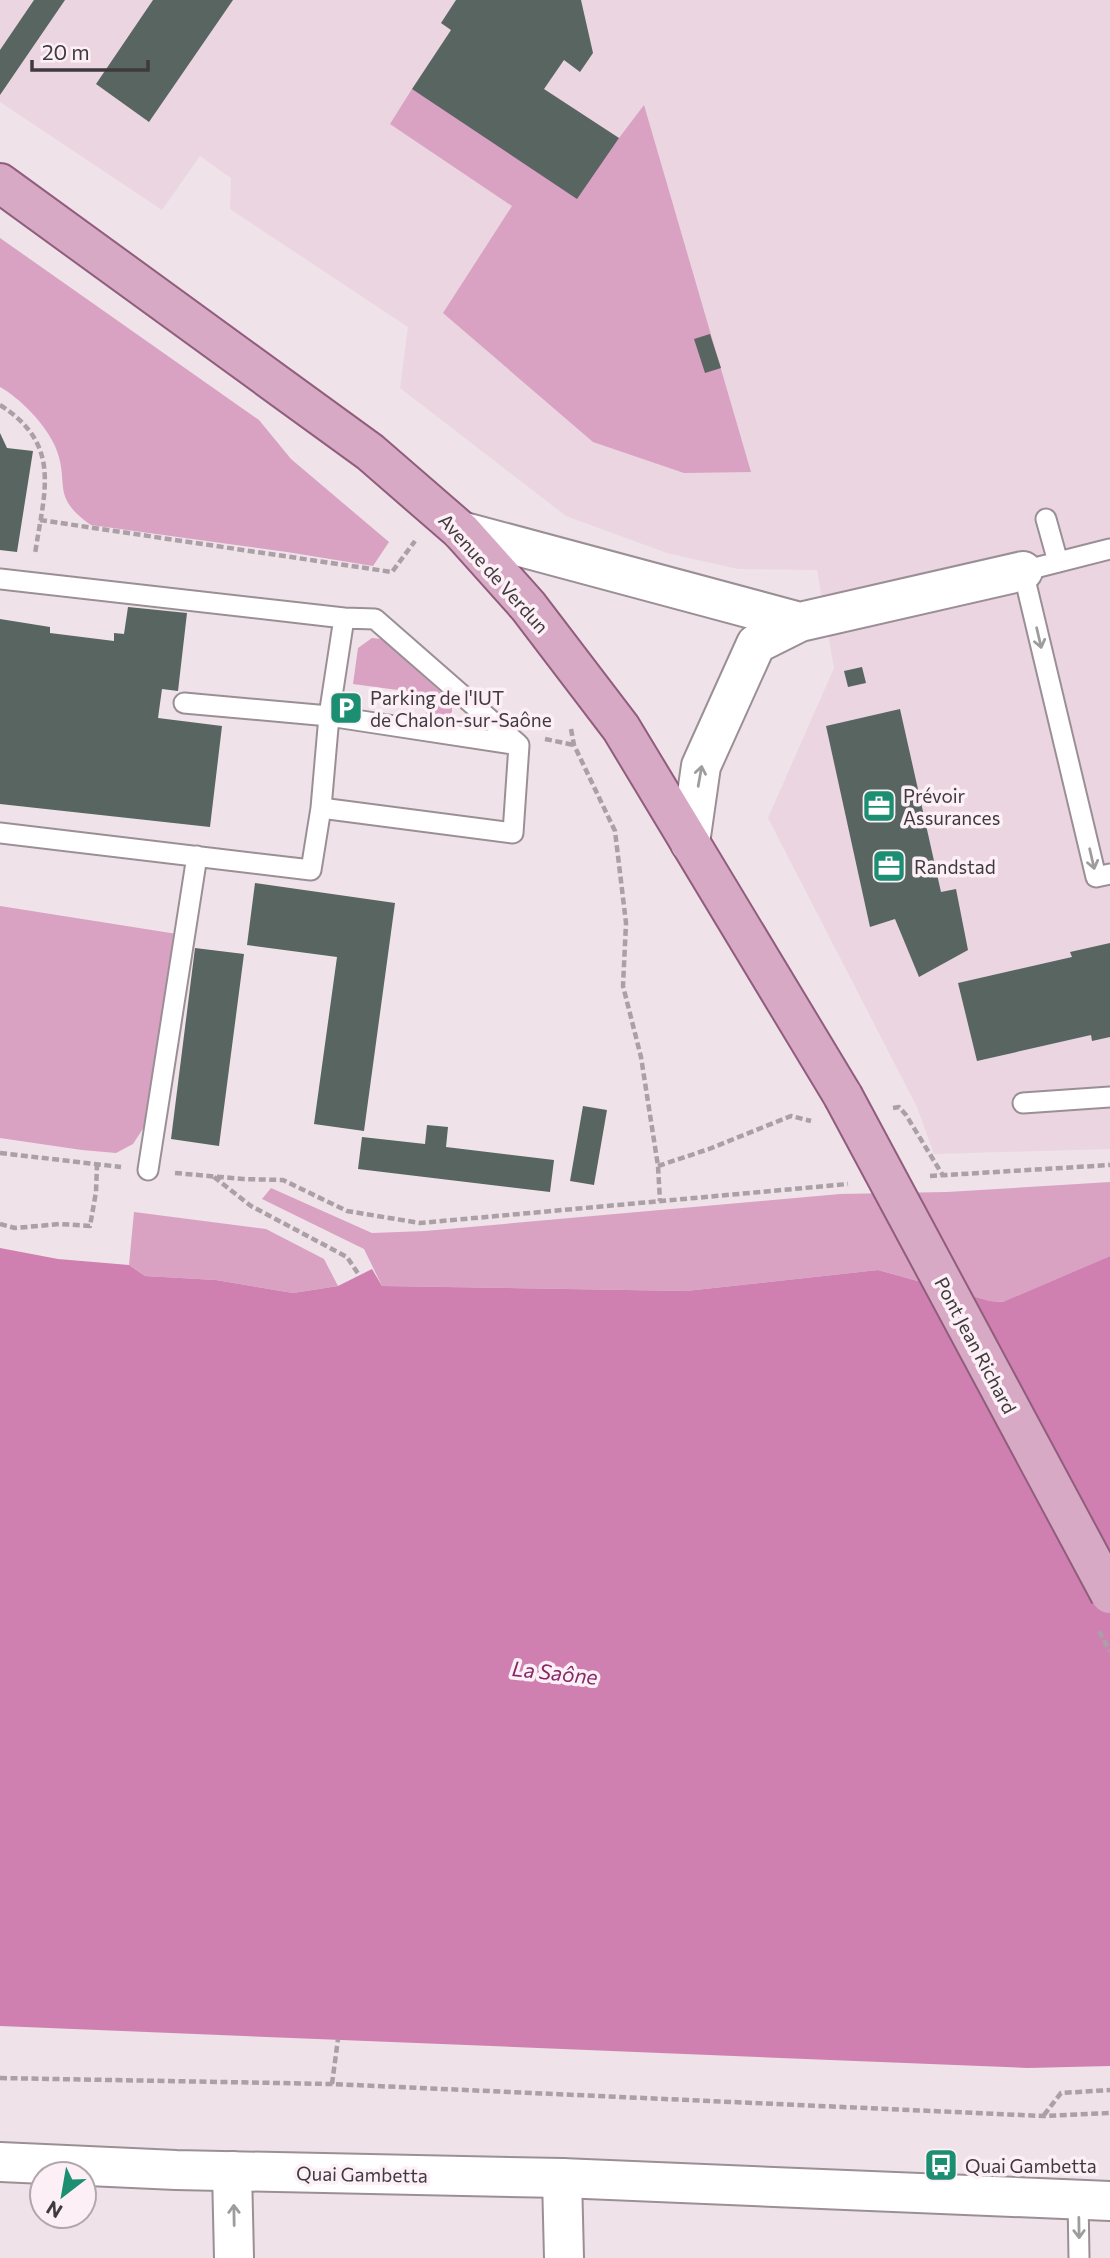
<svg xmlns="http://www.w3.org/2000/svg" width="1110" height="2258" viewBox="0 0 1110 2258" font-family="Commissioner,sans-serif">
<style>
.built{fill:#ead5e1}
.green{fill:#d9a2c2}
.water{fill:#d080b0}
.building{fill:#586560}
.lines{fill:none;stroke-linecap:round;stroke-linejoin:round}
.service-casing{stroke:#9b8f96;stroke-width:23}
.minor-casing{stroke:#9b8f96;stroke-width:42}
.secondary-casing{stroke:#9b8f96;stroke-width:42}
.primary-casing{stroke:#915d7d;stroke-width:42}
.path{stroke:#aaa0a6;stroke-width:4.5;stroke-dasharray:7 3.5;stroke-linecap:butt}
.service{stroke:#fff;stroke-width:19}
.minor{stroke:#fff;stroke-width:38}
.secondary{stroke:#fff;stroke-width:38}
.primary{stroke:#d7a9c5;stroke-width:38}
.primary-bridge-casing{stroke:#915d7d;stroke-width:42;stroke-linecap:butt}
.path-bridge{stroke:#aaa0a6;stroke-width:4.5;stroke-dasharray:7 3.5;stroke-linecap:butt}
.primary-bridge{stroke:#d7a9c5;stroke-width:38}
.oneway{stroke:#9f9c9e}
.labels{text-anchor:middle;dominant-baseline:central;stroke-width:7;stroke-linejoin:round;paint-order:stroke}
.street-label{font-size:19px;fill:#3f3a3d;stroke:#fdeff6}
.poi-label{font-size:19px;fill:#3f3a3d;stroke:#fdeff6;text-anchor:start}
.water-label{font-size:21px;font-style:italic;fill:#862866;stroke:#fdeff6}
</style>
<rect width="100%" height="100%" fill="#efe2e9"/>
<path class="built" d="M0,0H1110V1149L934,1154L917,1107L768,818L834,668L817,570L738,569L667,553L566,516L400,388L408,327L230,209L231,178L221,171L200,156L162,210L0,102Z"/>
<path class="green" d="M412,89L619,138L644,105L751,472L684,473L593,442L443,313L512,206L390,124Z
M0,238L259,420L291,459L389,542L373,566L287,552L91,525C49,496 71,483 55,446C46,425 20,398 0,387Z
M372,638L382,639L452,702V712L443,720L425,724L428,694L353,684L358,648Z
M0,906L177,934L146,1124L133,1144L116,1153L82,1150L0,1138Z
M1110,1182V1256L1004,1302L990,1301L878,1270L686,1291L382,1286L364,1249L262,1199L271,1188L372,1233L425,1231L840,1194L947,1192Z
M134,1212L266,1229L324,1259L338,1286L293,1293L216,1280L145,1276L129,1265Z"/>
<path class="water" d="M0,1248L58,1259L129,1265L145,1276L216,1280L293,1293L338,1286L372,1269L382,1286L686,1291L878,1270L990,1301L1003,1302L1110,1256V2066L1028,2068L0,2026Z"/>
<path class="building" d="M34,0H65L0,95V50Z
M153,0H233L149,122L96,84Z
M456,0H581L593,53L580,72L564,60L544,89L619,138L577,199L412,89L451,30L441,23Z
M710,334L721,368L705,373L694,339Z
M0,433L7,448L33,451L17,552L0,550Z
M128,607L187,613L178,691L162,689L158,718L222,726L210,827L0,804V619L50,627V633L114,641V633L124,634Z
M862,667L866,683L848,687L844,671Z
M900,709L941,892L956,889L968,950L919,977L895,919L870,927L826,726Z
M255,883L395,903L364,1131L314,1124L337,957L247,945Z
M1110,943V1037L1092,1041L1091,1035L977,1061L958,983L1072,957L1070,952Z
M195,948L244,954L219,1146L171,1139Z
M583,1106L607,1110L594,1185L570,1181Z
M427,1125L448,1127L446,1147L554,1160L550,1192L358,1169L362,1137L425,1144Z"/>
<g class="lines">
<defs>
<path id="service" d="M1046,519L1058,562
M1110,549L1023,571L1096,877L1110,874
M0,579L344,618L329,716L321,808
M344,618L375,619L518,744
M0,833L311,870L321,808L513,833L519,745L329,716L184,703
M1023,1103L1110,1097
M148,1170L197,856
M1078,2198L1079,2258"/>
<path id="minor" d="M461,531L800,622
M690,843L701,766L756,644L800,622L1023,571
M232,2171L234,2258
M562,2178L564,2258"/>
<path id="secondary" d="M0,2162L176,2170L562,2178L1110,2201"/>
<path id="primary" d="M0,183L370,452L461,531L528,606L621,728L843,1096"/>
</defs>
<use href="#service" class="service-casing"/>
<use href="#minor" class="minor-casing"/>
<use href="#secondary" class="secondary-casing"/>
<use href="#primary" class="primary-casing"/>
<path class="path" d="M0,405C63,445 44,492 35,554
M40,520L392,572L415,541
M571,729L574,745L615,831L626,923L623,986L641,1057L658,1166L660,1201
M545,739L574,745
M893,1108L899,1107L906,1115L942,1174
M0,1153L121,1167
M658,1166L709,1149L791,1116L811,1121
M175,1173L243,1179L283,1180L347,1211L420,1223L848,1184
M930,1176L1110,1165
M214,1177L251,1206L347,1257L359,1275
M0,1224L15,1228L60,1224L90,1226L96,1192L97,1164
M0,2078L332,2084L1043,2116L1110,2113
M332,2084L338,2039
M1044,2115L1061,2093L1110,2090"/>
<use href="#service" class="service"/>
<use href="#minor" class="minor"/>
<use href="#secondary" class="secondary"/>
<use href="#primary" class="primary"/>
<defs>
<path id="primary-bridge" d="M843,1096L1110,1594"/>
</defs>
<use href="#primary-bridge" class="primary-bridge-casing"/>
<path class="path-bridge" d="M1099,1631L1110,1652"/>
<use href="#primary-bridge" class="primary-bridge"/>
</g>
<defs><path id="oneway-shaft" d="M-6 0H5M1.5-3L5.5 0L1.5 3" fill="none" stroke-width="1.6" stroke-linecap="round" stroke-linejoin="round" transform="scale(1.75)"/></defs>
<g class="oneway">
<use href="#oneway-shaft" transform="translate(1039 638) rotate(77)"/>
<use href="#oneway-shaft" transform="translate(700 776) rotate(-80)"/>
<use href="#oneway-shaft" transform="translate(1092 859) rotate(77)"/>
<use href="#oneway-shaft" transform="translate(234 2215) rotate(-91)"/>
<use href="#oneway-shaft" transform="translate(1079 2228) rotate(89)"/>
</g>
<defs>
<symbol id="parking-square" viewBox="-11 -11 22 22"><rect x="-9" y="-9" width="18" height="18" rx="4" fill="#1c8f72" stroke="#fdeff6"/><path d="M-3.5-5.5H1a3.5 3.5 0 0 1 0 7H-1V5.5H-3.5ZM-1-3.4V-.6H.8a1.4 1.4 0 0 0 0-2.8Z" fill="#fff"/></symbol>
<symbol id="office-square" viewBox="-11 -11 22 22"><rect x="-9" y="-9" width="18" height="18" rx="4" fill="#1c8f72" stroke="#fdeff6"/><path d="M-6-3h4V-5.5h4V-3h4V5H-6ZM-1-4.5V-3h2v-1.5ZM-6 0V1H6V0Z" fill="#fff"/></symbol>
<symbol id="bus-square" viewBox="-11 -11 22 22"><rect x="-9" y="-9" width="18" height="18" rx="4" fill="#1c8f72" stroke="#fdeff6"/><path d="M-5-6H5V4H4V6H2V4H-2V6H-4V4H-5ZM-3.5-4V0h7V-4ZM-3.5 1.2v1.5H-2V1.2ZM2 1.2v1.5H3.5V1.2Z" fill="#fff"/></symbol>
</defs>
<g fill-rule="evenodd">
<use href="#parking-square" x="327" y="689" width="38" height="38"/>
<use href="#office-square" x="860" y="787" width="38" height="38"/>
<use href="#office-square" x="870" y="847" width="38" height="38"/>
<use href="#bus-square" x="922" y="2146" width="38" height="38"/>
</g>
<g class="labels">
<g class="street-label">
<text transform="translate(494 573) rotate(48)">Avenue de Verdun</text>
<text transform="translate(976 1345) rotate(62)">Pont Jean Richard</text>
<text transform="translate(362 2174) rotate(1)">Quai Gambetta</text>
</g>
<g class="poi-label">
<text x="370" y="697">Parking de l'IUT<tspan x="370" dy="22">de Chalon-sur-Saône</tspan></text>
<text x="903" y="795">Prévoir<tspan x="903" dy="22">Assurances</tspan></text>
<text x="914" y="866">Randstad</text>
<text x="965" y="2165">Quai Gambetta</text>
</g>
<g class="water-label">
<text transform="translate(555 1672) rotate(6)">La Saône</text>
</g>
</g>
<g transform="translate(63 2195) rotate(211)"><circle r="33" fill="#fdeff6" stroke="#b1a7ac" stroke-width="2"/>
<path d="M0-5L12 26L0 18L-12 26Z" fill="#1c8f72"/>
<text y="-10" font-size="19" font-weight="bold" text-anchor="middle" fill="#3f3a3d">N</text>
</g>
<path d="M32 60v10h116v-10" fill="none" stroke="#3f3a3d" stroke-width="3.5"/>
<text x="42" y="60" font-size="21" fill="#3f3a3d" stroke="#fdeff6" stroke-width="5" paint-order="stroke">20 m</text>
</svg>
